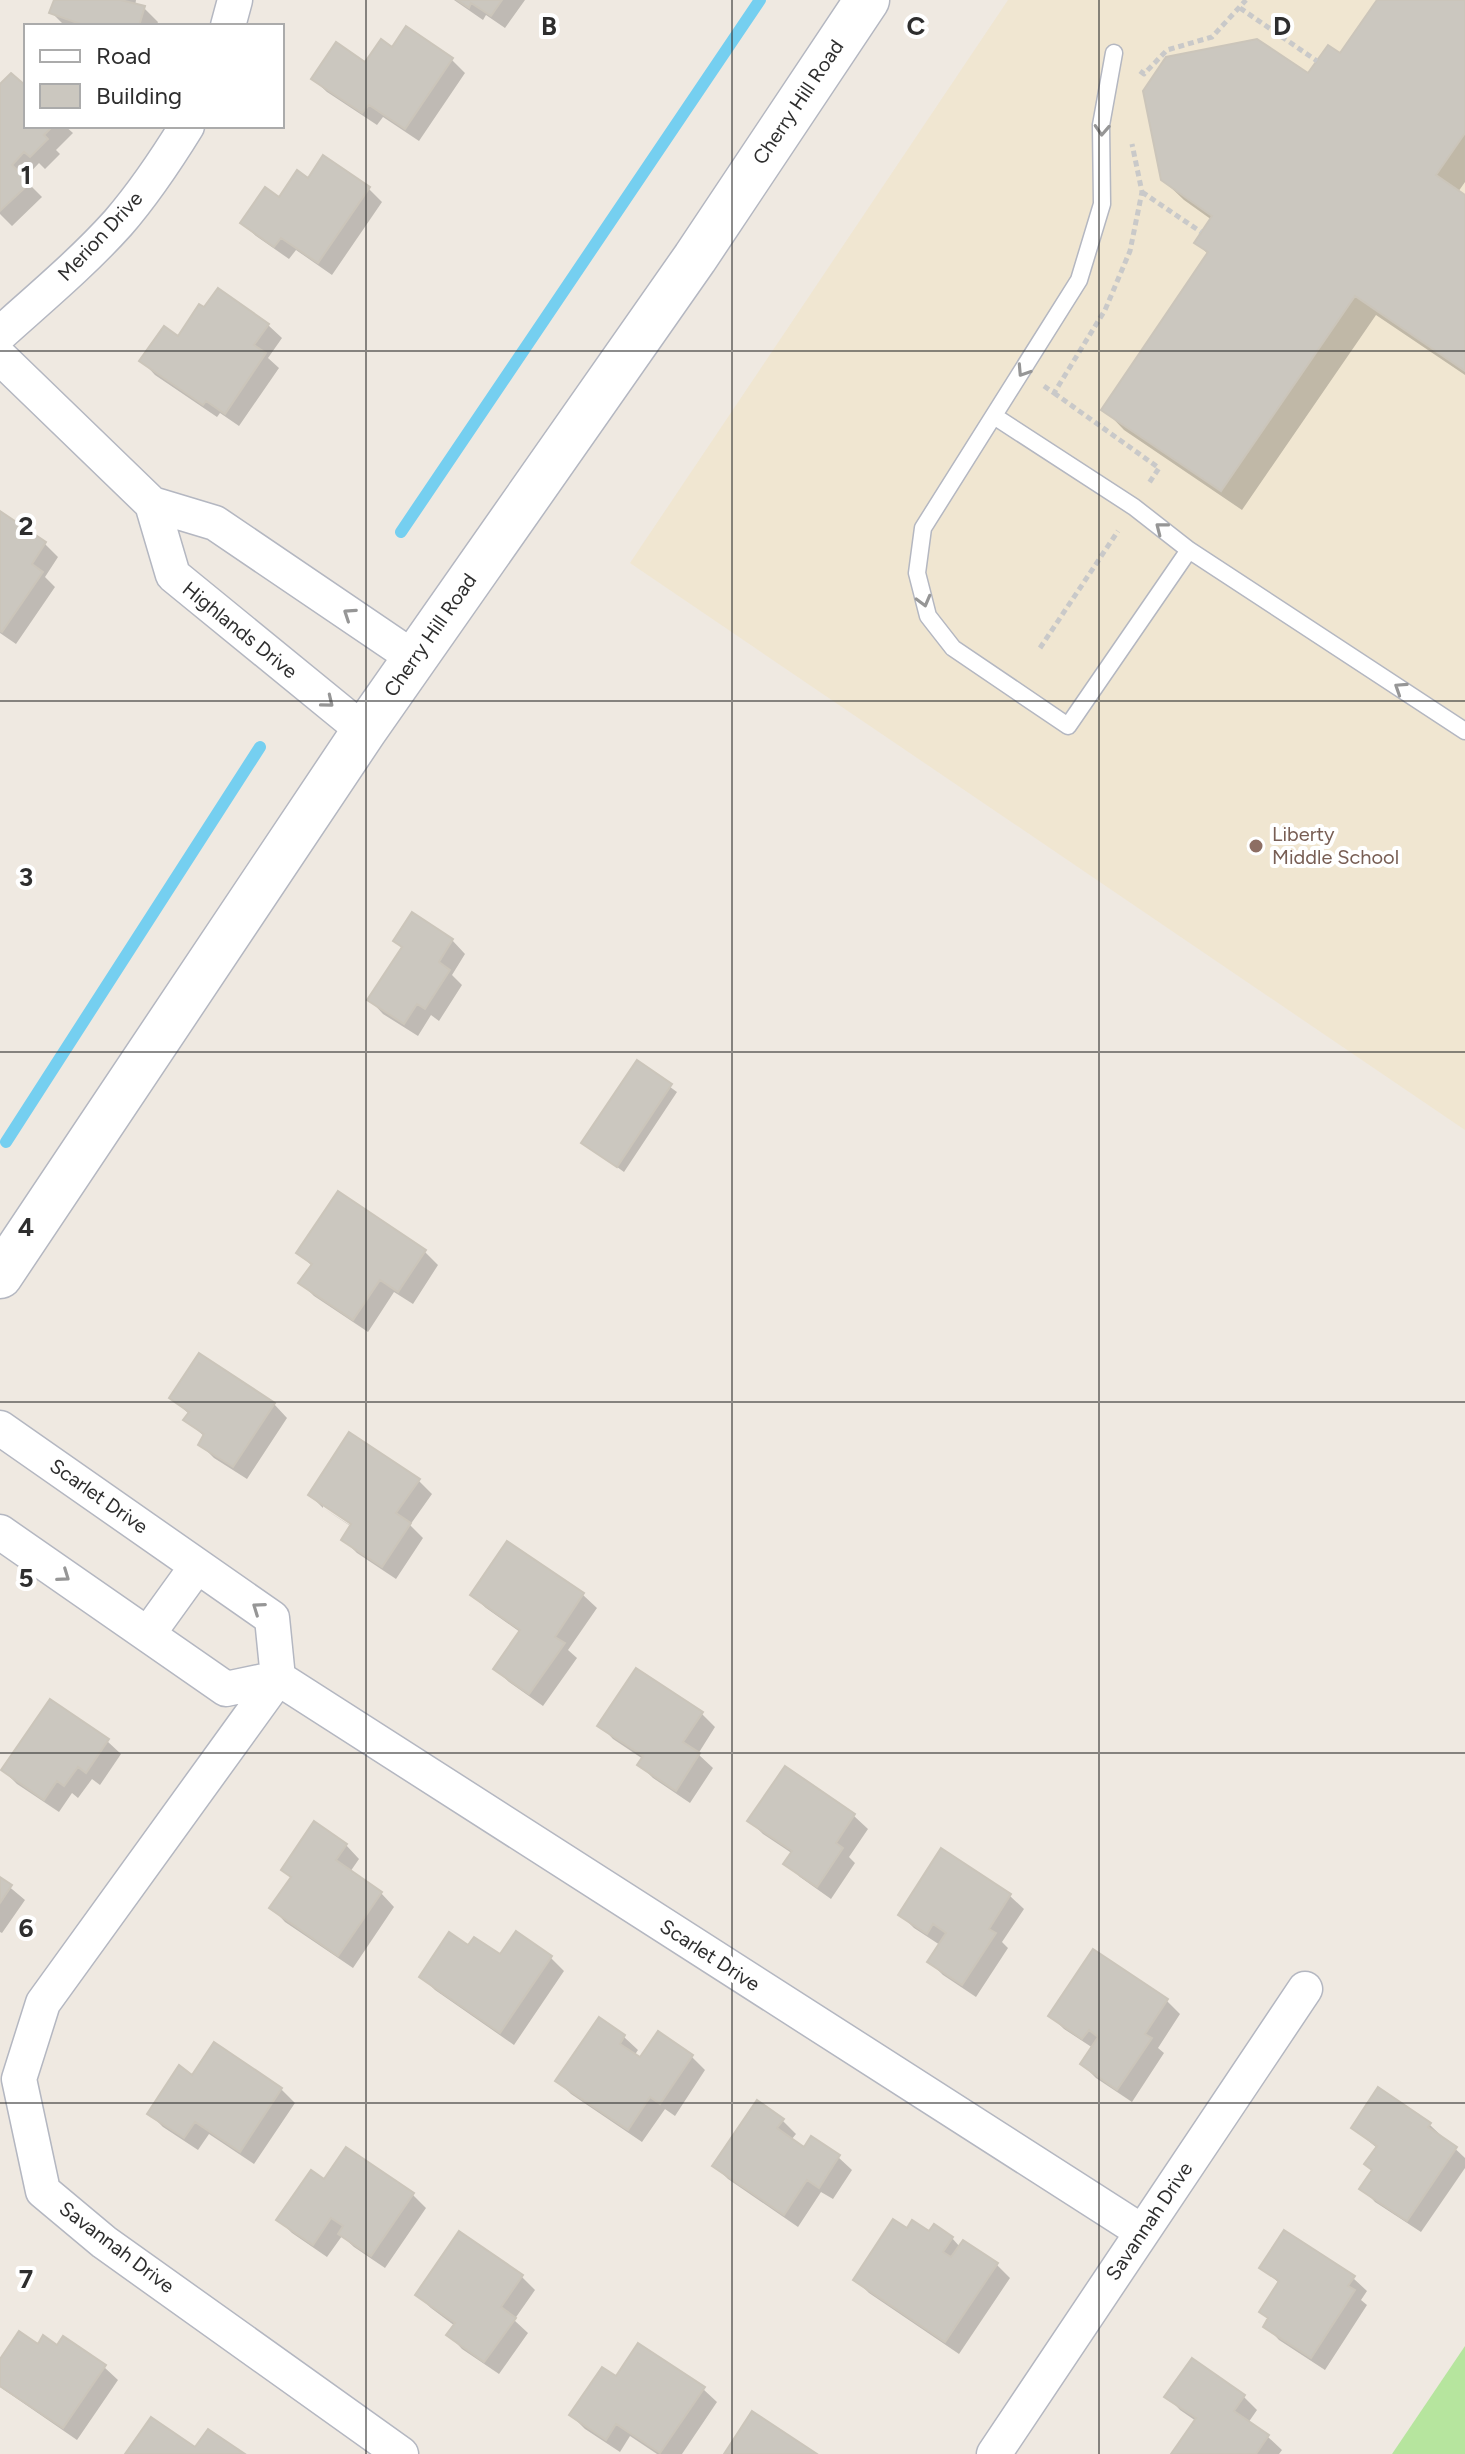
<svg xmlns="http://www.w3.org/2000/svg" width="1465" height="2454" viewBox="0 0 1465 2454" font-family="Figtree,sans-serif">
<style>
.education{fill:#f0e6d1}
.green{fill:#b6e59e}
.shadow{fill:#0003}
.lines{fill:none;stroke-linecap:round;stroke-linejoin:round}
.stream{stroke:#75cff0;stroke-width:12}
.building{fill:#cbc7bf;stroke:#cbc5ba;stroke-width:2}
.service-casing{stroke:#b4b7c1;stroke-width:19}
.minor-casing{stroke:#b4b7c1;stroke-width:37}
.secondary-casing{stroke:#b4b7c1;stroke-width:47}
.path{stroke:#c9c9c9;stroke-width:5;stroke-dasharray:6 4;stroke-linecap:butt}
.service{stroke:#fff;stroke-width:16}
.minor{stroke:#fff;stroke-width:34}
.secondary{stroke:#fff;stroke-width:44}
.oneway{stroke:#969696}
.grid{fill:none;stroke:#2e2e2e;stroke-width:2;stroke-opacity:0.55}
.education-dot{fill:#8d6e63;stroke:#fff;stroke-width:3}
.labels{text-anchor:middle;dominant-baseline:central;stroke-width:8;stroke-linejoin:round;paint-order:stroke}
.street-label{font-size:20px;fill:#2e2e2e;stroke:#fff}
.education-label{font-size:20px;fill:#785e54;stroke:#fff;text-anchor:start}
.grid-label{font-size:26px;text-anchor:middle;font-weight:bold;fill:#2e2e2e;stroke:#fff;stroke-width:8;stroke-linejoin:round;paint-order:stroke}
</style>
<rect width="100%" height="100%" fill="#efe9e1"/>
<path class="education" d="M1008,0H1465V1130L630,563Z"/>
<path class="green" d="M1465,2346V2454H1392Z"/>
<path class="shadow" d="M56,0H136L135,6L144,8L158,22L156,26H65L51,12Z
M454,0H525L505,28L486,15L483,20Z
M1379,0H1465V182L1458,192L1465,197V375L1376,315L1242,510L1124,430L1104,409L1209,255L1197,243L1212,220L1184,200L1163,180L1341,56Z
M393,49L451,59L465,73L419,141L383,117L377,125L327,92L313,79L365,65Z
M0,87L26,89V126H65L73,133L56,150L60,154L45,169L39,163L24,179L42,197L12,226L0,214Z
M324,158L369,189L382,202L332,275L296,250L289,259L256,236L242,223L308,181Z
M268,325L282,338L268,358L279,368L239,426L220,413L217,417L155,375L142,361L178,339Z
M0,513L45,544L58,557L45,577L55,587L16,644L0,633Z
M452,940L465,954L452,975L462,985L439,1021L431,1015L418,1036L383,1014L370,1000L404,949Z
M637,1063L677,1092L624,1172L584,1143Z
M339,1194L425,1252L438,1265L413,1304L394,1292L368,1332L314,1296L301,1283L312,1266L299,1253Z
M172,1398L274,1404L287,1418L247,1479L214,1458L200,1444L205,1437L186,1420L189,1414Z
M418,1480L432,1494L410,1525L423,1538L396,1579L357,1553L343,1539L352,1527L323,1508L359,1531L361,1528L323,1503V1508L310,1495Z
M507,1544L583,1595L597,1608L568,1650L577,1658L543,1706L509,1682L495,1669L520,1632L486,1608L472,1595Z
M636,1671L702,1714L715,1727L698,1754L713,1768L690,1803L653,1778L640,1765L643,1759L613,1739L600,1725Z
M107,1741L121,1754L100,1785L92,1779L78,1798L72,1793L59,1812L17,1784L3,1770Z
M785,1768L854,1816L868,1829L849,1857L855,1863L831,1899L800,1877L786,1863L793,1854L763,1834L749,1820Z
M346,1845L359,1859L350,1872L381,1893L394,1907L353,1968L285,1922L272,1908L292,1879L283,1870Z
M942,1851L1010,1896L1024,1909L1002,1942L1008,1948L976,1997L943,1975L930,1962L940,1945L914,1928L900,1914Z
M0,1879L25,1900L2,1933L0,1932Z
M468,1948L500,1957L551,1958L564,1971L514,2045L435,1990L421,1976Z
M1167,2001L1180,2014L1158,2048L1164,2053L1132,2102L1096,2078L1082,2064L1093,2048L1064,2029L1051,2016Z
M599,2020L624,2037L638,2050L634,2056L640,2060L658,2034L692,2057L705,2070L675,2116L665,2109L642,2142L571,2094L558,2081Z
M215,2045L281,2089L295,2103L254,2164L209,2134L198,2150L163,2127L149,2113L193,2077Z
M1379,2090L1430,2125L1465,2158V2168L1421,2232L1375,2202L1362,2188L1374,2171L1377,2148L1353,2128Z
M782,2120L796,2134L791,2140L805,2150L838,2157L852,2170L833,2199L821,2192L798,2227L728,2179L715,2166Z
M346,2149L413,2195L426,2208L385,2268L354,2247L342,2236L327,2257L292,2233L279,2220L324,2182Z
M930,2234L952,2238L960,2247L997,2265L1010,2278L959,2354L869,2293L855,2279Z
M1262,2267L1353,2278L1367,2291L1361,2300L1367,2305L1325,2370L1279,2340L1266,2326L1270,2320L1262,2312L1280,2284Z
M522,2277L535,2290L514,2320L528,2333L499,2374L462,2349L449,2335L455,2326L431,2308L417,2295Z
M38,2346L104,2367L118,2380L77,2440L0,2387V2363Z
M1192,2361L1244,2397L1257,2410L1248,2423L1268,2437L1282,2450L1279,2454H1174L1196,2421L1180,2410L1167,2396Z
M617,2379L703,2389L717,2402L682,2454H657L630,2436L620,2452L585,2429L571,2415Z"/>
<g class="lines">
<path class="stream" d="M401,532L760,0
M6,1142L260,747"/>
</g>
<path class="building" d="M54,0H121L145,6L139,26H86L49,13Z
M457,0H502L491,16L471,3L469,8Z
M1377,0H1465V133L1436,175L1465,195V371L1355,296L1221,491L1101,410L1208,252L1194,243L1212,216L1161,180L1143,91L1166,57L1257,39L1308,73L1328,45L1340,53Z
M406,26L453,58L405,129L369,105L362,113L311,79L336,42L365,62L381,39L392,47Z
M11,73L26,86V126H53L44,135L48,139L30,157L24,152L12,165L30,183L0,211V84Z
M323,155L370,187L318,263L281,238L274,247L240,223L265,187L279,197L297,170L308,178Z
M218,288L269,324L254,345L266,353L225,414L206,401L203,405L139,361L164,326L178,336L199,304L204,307Z
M0,511L46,542L32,564L43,572L2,632L0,631Z
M412,912L453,939L439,962L450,970L425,1009L417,1004L404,1024L367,1000L402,947L393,941Z
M637,1060L672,1084L617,1167L581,1143Z
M338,1191L426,1250L398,1292L380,1280L353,1320L298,1283L312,1264L296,1253Z
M199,1353L275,1403L233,1467L198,1445L204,1434L183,1420L189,1412L169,1398Z
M349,1432L420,1479L396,1513L411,1523L382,1567L341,1540L351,1524L308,1495Z
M507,1541L584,1593L555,1637L565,1643L529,1694L493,1669L520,1630L470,1595Z
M636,1668L703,1712L683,1742L700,1753L676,1791L637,1765L643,1756L597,1726Z
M50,1699L109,1739L86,1773L78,1767L64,1786L57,1781L44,1800L1,1770Z
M785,1766L855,1814L836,1843L843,1848L817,1887L783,1864L792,1851L747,1821Z
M314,1821L347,1844L336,1860L382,1892L338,1956L269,1908L291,1877L281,1870Z
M941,1848L1011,1894L989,1929L996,1933L962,1985L927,1962L946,1933L933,1924L927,1934L898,1915Z
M0,1877L12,1885L0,1903Z
M516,1931L552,1956L500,2033L419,1977L449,1932L468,1945L474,1937L500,1954Z
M1093,1949L1168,1999L1145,2034L1152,2038L1117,2090L1080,2064L1098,2037L1089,2030L1082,2039L1048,2016Z
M599,2017L625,2035L620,2044L640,2057L658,2031L693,2055L660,2104L650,2097L628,2130L555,2081Z
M214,2042L282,2088L240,2152L195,2122L184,2138L147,2114L179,2065L192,2075Z
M1378,2087L1431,2123L1428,2127L1457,2147L1407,2221L1359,2189L1372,2170L1364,2164L1377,2146L1351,2128Z
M757,2100L784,2119L777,2128L804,2147L811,2136L840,2155L819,2188L807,2180L784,2215L712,2166Z
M346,2147L414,2193L371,2256L338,2234L343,2226L331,2218L313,2245L276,2220L311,2170L324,2179Z
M893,2219L907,2228L912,2220L929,2231L934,2224L953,2237L943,2252L951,2257L963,2240L998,2263L945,2342L853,2280Z
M1284,2230L1355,2276L1348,2286L1355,2290L1311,2358L1263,2327L1268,2318L1259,2312L1279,2281L1259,2268Z
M459,2231L523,2275L501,2307L516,2318L484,2362L446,2335L455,2323L415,2295Z
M19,2331L38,2344L43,2335L57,2345L63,2336L106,2365L63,2428L0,2386V2359Z
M638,2343L705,2387L660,2453L616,2424L606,2440L569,2415L602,2367L616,2376Z
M1192,2358L1245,2395L1234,2411L1269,2435L1256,2454H1171L1196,2418L1164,2397Z
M752,2411L817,2454H724Z
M151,2417L195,2447L208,2429L245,2454H125Z"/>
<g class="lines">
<defs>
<path id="service" d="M1114,53L1101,125L1102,204L1079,280L923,528L917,573L928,616L953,648L1068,726L1189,550
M994,416L1134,507L1189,550L1465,731"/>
<path id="minor" d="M228,26L235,0
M0,334C40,298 82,263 118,223C144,193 166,160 187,126
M0,357L152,504L215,523L414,658
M152,504L173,575L364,731
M0,1428L272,1618L278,1678
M0,1532L226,1689L278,1678L1141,2231
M148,1634L197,1566
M278,1678L43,2003L19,2079L43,2191L104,2242L401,2454
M994,2454L1305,1989"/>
<path id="secondary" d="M0,1276L364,731L695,258L867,0"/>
</defs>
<use href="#service" class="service-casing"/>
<use href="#minor" class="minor-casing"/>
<use href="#secondary" class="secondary-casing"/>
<path class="path" d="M1240,8L1317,61
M1140,71L1144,74L1167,50L1212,37L1246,0
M1142,192L1201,232
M1044,386L1054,393L1105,310L1130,251L1142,192L1132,144
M1054,393L1159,468L1149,483
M1040,648L1118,531"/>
<use href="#service" class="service"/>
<use href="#minor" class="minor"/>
<use href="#secondary" class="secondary"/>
</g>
<defs><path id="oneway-chevron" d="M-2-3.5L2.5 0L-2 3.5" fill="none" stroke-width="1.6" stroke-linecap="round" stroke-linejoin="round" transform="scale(2)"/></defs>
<g class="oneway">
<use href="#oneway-chevron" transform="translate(1102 130) rotate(93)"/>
<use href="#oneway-chevron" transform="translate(1023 371) rotate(123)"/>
<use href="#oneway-chevron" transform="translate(1161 528) rotate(-142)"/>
<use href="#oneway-chevron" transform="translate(924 601) rotate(75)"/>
<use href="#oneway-chevron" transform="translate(349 614) rotate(-146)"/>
<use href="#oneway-chevron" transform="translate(1400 688) rotate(-147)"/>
<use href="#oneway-chevron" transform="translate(328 702) rotate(39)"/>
<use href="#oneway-chevron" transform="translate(64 1576) rotate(35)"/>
<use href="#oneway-chevron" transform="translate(258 1608) rotate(-145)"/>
</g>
<path class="grid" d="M366,0V2454M732,0V2454M1099,0V2454M0,351H1465M0,701H1465M0,1052H1465M0,1402H1465M0,1753H1465M0,2103H1465"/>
<circle class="education-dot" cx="1256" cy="846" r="8"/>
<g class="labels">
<g class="street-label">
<text transform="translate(798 102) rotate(-56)">Cherry Hill Road</text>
<text transform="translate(100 236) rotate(-47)">Merion Drive</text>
<text transform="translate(240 630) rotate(39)">Highlands Drive</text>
<text transform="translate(430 635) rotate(-55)">Cherry Hill Road</text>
<text transform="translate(99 1496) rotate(35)">Scarlet Drive</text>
<text transform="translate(710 1955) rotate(33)">Scarlet Drive</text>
<text transform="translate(1149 2221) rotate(-56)">Savannah Drive</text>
<text transform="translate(117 2247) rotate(37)">Savannah Drive</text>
</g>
<g class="education-label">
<text x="1272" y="834">Liberty<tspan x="1272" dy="23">Middle School</tspan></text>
</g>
</g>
<g class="grid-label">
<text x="549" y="35">B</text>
<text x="916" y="35">C</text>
<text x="1282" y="35">D</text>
<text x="26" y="184">1</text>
<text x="26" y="535">2</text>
<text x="26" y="886">3</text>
<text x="26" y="1236">4</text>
<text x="26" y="1587">5</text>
<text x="26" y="1937">6</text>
<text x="26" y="2288">7</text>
</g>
<rect x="24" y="24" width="260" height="104" fill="#ffffff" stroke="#ababab" stroke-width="2"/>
<rect x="40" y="50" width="40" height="12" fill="#ffffff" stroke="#ababab" stroke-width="2"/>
<text x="96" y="64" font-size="24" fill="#2e2e2e">Road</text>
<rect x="40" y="84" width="40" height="24" fill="#cbc7bf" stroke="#ababab" stroke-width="2"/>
<text x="96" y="104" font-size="24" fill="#2e2e2e">Building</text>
</svg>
